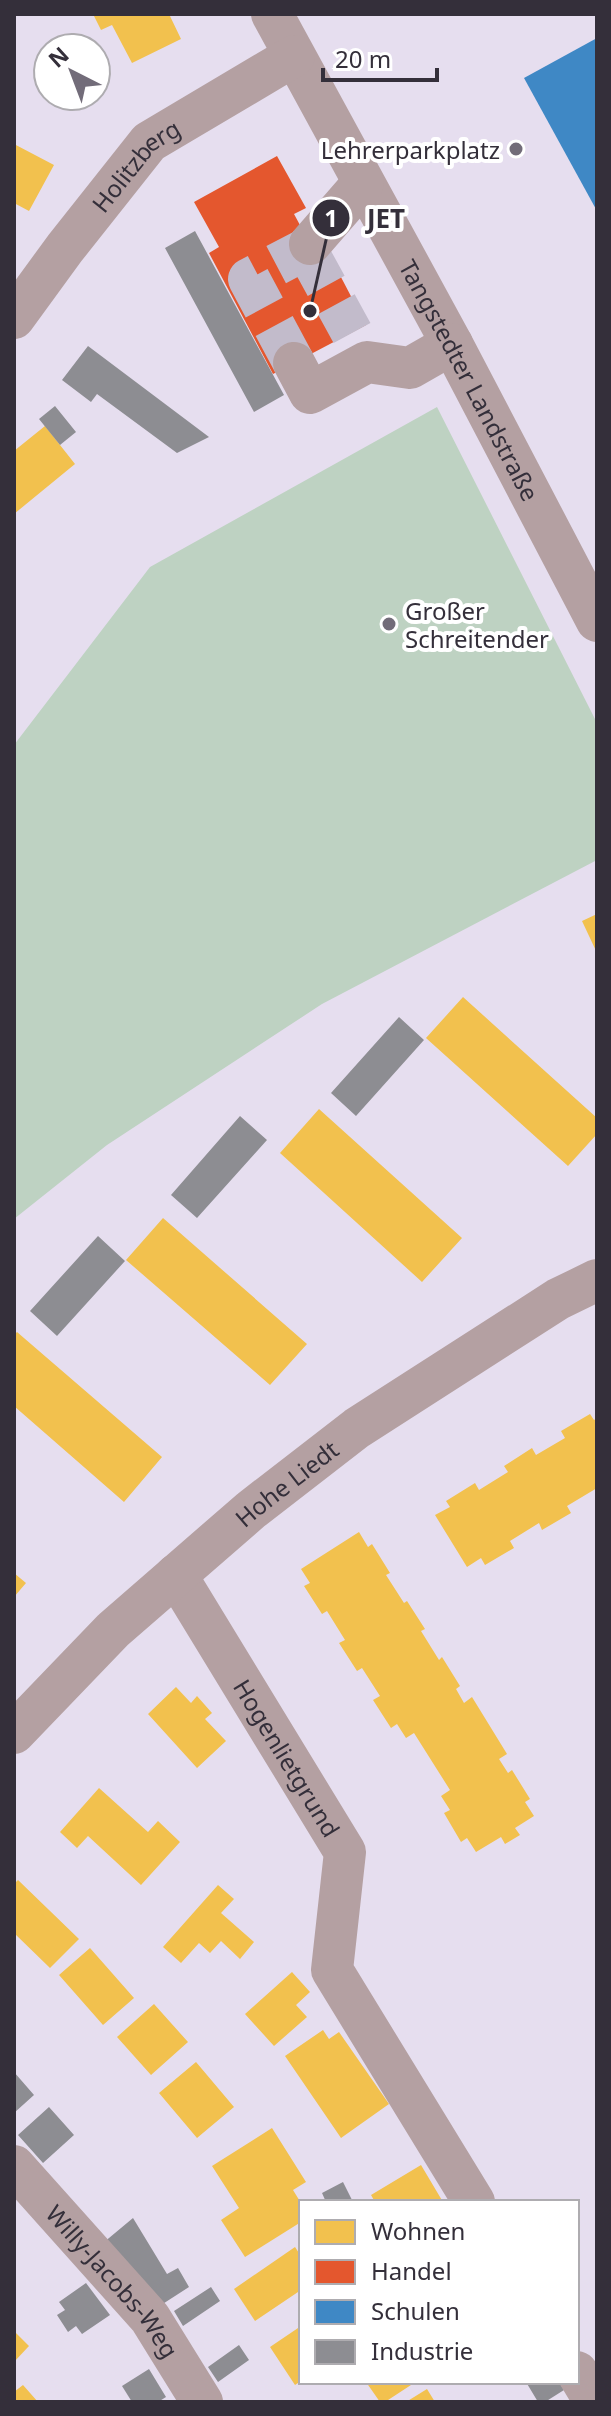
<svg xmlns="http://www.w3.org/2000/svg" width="611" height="2416" viewBox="0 0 611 2416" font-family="'Noto Sans',sans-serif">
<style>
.green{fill:#bed2c2}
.homes{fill:#f2c14e}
.shops{fill:#e4572e}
.schools{fill:#3f88c5}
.industry{fill:#8d8d92}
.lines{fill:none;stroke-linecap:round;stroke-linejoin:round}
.minor-tunnel{stroke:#c2bbcb;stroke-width:42;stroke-dasharray:42 21;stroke-linecap:butt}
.minor{stroke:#b4a0a2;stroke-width:42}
.poi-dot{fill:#726c79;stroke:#fff;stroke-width:3}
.labels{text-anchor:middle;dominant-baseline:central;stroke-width:8;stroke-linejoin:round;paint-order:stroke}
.poi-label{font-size:24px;fill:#342f3a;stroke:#fff;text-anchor:end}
.street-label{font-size:24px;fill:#342f3a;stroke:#fff}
.leader{fill:none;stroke:#342f3a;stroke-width:3}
.callout-dot{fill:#342f3a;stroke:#fff;stroke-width:3}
.mark-label{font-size:24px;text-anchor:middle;font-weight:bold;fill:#fff}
.callout-label{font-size:26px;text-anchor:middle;font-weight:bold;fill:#342f3a;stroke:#fff;stroke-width:8;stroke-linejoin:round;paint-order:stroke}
</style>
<rect width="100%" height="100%" fill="#e6deef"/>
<path class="green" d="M437,407L597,723V860L322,1004L107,1145L14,1219V745L150,567Z"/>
<path class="homes" d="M93,14H169L181,39L132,63L112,25L101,30Z
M14,144L54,165L29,211L14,203Z
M45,426L75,464L14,514V451Z
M597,914V953L582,921Z
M463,997L597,1118V1134L568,1166L426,1038Z
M319,1109L462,1238L422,1282L280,1153Z
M163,1218L307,1344L270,1385L126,1260Z
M17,1332L162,1457L124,1502L14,1406V1335Z
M590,1414L594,1420L597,1418V1488L567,1506L571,1513L542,1530L539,1523L510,1541L514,1548L485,1565L481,1558L467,1567L435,1515L450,1507L446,1501L475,1483L479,1490L508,1472L504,1466L532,1448L536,1455L565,1438L561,1431Z
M359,1532L368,1547L372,1544L390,1573L386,1575L404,1603L407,1601L425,1629L421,1631L439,1660L442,1657L460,1686L456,1689L464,1703L472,1697L507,1754L499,1759L508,1773L512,1770L530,1799L525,1802L534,1816L515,1828L520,1835L505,1844L501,1837L476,1852L467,1838L461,1842L444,1813L450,1810L441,1796L450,1790L414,1733L406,1738L397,1724L391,1728L373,1700L380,1696L362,1668L357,1671L339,1643L345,1640L327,1611L322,1614L304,1586L310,1583L301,1569Z
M14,1573L26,1583L14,1597Z
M176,1687L191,1703L197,1696L212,1713L205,1719L226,1741L197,1768L148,1714Z
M99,1788L148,1832L158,1821L180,1842L141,1885L88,1836L77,1848L60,1832Z
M18,1880L79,1939L50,1968L14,1933V1884Z
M218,1885L234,1899L221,1913L254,1942L240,1959L221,1941L210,1953L199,1943L181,1963L163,1947Z
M90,1948L134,1998L103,2025L59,1975Z
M292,1972L310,1992L296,2005L307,2017L274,2046L245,2014Z
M154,2004L188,2042L151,2075L117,2037Z
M323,2030L329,2039L339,2032L389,2104L341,2138L285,2056Z
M196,2062L234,2107L197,2138L159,2093Z
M272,2128L306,2182L293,2190L301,2203V2222L245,2257L221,2220L239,2208L212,2166Z
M421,2165L443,2202H375L371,2195Z
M295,2247L301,2256V2290L255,2321L234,2289Z
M301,2326V2381L295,2385L270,2347Z
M14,2331L29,2346L14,2362Z
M366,2382H409L411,2385L385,2402H380Z
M23,2385L38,2402H14V2392Z
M427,2389L435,2402H406Z"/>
<path class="shops" d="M277,156L306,208L294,214L321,264L331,258L366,325L273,374L209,253L219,247L194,202Z"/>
<path class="schools" d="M597,38V211L524,78Z"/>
<path class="industry" d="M195,231L284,395L254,412L165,248Z
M88,346L209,437L177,453L97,394L91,402L62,380Z
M55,406L76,432L60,445L39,419Z
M399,1017L424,1040L356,1116L331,1093Z
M240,1116L267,1140L197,1218L171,1195Z
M98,1236L125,1261L57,1336L30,1311Z
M14,2072L34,2095L14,2113Z
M49,2107L74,2135L43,2163L18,2135Z
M343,2182L353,2202H326L322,2193Z
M133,2218L167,2274L178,2268L189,2287L158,2307L103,2243Z
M86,2283L110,2315L82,2334L76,2326L68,2332L57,2315L65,2310L59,2302Z
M211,2287L220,2301L183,2326L174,2311Z
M239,2345L249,2360L218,2382L208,2367Z
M149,2369L166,2397L158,2402H132L122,2386Z
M526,2382H559L564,2390L545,2402H538Z"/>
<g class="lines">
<path class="minor-tunnel" d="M306,249L352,333
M294,363L249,279L306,249L310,244"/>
<g class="minor">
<path id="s1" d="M272,14L452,344L597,621"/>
<path d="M310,244L363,183"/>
<path id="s2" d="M14,318L65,248L149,142L294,56"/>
<path d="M294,363L310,393L367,362L410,368L452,344"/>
<path id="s3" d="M176,1575L345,1852L332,1970L474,2202"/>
<path id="s4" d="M14,1733L113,1630L251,1510L357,1428L558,1299L597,1280"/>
<path id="s5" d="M14,2166L150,2318L202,2402"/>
<path d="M577,2372L595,2402"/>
</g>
</g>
<g class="poi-dot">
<circle cx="516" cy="149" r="8"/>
<circle cx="389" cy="624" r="8"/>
</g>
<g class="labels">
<g class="poi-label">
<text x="500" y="149">Lehrerparkplatz</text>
<text x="405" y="610" text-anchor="start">Großer<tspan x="405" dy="28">Schreitender</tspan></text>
</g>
<g class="street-label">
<text stroke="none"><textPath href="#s2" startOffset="196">Holitzberg</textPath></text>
<text stroke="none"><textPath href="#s1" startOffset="416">Tangstedter Landstraße</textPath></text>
<text stroke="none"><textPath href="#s4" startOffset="370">Hohe Liedt</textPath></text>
<text stroke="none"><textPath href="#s3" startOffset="214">Hogenlietgrund</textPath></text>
<text stroke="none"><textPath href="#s5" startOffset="152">Willy-Jacobs-Weg</textPath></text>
</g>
</g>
<path class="leader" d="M310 311L331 218"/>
<g class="callout-dot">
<circle cx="310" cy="311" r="8"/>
<circle cx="331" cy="218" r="20"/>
</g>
<g class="mark-label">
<text x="331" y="227">1</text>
</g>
<g class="callout-label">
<text x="386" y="228">JET</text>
</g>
<rect width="611" height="2416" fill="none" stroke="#342f3a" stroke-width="32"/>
<rect x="299" y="2200" width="280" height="184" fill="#ffffff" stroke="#aeacb0" stroke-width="2"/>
<rect x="315" y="2220" width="40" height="24" fill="#f2c14e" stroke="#aeacb0" stroke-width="2"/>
<text x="371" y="2240" font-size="24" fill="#342f3a">Wohnen</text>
<rect x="315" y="2260" width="40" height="24" fill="#e4572e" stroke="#aeacb0" stroke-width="2"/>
<text x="371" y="2280" font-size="24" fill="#342f3a">Handel</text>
<rect x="315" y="2300" width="40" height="24" fill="#3f88c5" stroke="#aeacb0" stroke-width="2"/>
<text x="371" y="2320" font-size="24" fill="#342f3a">Schulen</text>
<rect x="315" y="2340" width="40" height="24" fill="#8d8d92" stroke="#aeacb0" stroke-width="2"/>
<text x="371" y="2360" font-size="24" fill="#342f3a">Industrie</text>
<g transform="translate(72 72) rotate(318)"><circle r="38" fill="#ffffff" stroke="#aeacb0" stroke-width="2"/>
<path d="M0-6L14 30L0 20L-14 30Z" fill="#726c79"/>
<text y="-12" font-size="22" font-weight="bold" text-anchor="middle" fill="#342f3a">N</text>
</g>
<path d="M323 68v12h114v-12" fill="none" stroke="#342f3a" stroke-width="4"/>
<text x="335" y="68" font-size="24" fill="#342f3a" stroke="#ffffff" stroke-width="6" paint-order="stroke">20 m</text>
</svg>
